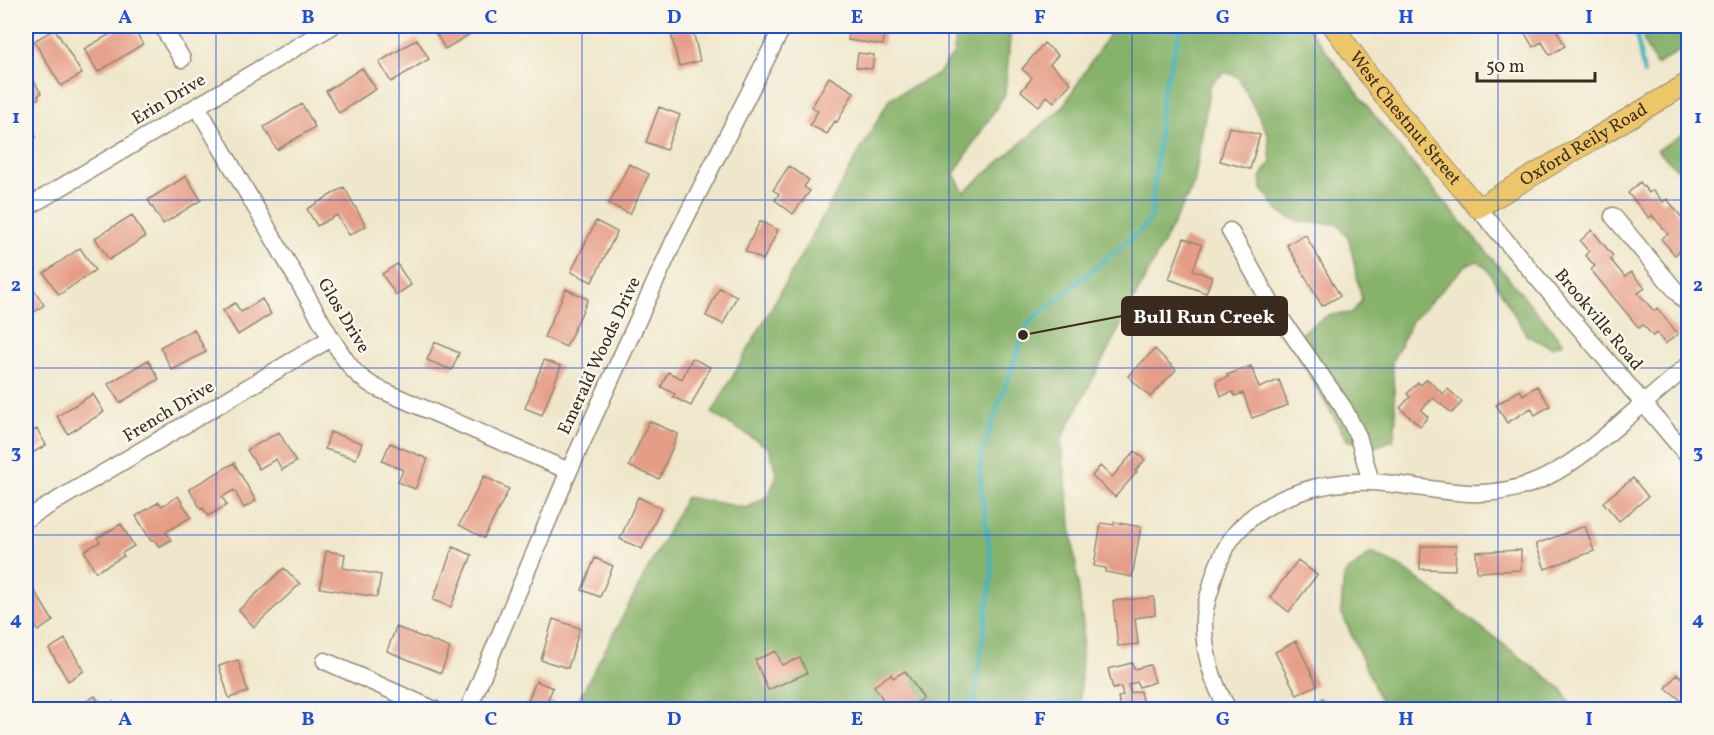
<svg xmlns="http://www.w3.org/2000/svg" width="1714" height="735" viewBox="0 0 1714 735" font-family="Vollkorn,serif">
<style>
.forest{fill:#87b26a;stroke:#616e44;stroke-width:1.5}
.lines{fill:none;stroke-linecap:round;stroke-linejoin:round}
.stream{stroke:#44b3bc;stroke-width:4.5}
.building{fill:#e59d86}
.minor-casing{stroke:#958874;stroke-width:19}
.major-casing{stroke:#958874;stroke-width:22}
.minor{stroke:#fff;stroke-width:16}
.major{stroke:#ecc669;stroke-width:20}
.grid{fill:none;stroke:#1d4ed8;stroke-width:1.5;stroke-opacity:0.55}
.labels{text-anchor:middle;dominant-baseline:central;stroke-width:5;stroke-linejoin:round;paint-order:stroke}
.street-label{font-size:18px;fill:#3b2a1e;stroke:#fbf7ec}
.leader{fill:none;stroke:#3b2a1e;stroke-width:2}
.callout-dot{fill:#3b2a1e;stroke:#fbf7ec;stroke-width:2}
.callout{fill:#3b2a1e;stroke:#3b2a1e;stroke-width:2}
.callout-label{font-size:20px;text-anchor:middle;font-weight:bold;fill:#fff}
.neatline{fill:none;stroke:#1d4ed8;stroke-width:2}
.grid-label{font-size:20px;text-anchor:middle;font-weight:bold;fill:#1d4ed8}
</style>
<rect width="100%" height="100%" fill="#fbf7ec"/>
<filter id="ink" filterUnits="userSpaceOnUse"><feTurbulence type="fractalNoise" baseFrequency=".0167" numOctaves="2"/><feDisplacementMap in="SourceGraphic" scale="12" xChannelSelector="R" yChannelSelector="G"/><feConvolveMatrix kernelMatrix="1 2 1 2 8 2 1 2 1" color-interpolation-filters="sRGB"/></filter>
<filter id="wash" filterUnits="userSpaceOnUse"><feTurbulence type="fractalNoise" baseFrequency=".008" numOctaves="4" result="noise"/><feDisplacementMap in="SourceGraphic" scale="24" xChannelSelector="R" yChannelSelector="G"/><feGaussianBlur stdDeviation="1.35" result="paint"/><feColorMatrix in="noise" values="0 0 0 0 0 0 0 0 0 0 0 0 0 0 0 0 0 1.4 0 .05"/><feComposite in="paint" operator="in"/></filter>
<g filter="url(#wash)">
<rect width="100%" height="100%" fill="#efe7cb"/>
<path class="forest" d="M955,26H1011L1005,94L954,174L964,192L1062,108L1114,26H1307L1399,148L1563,343L1552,347L1527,336L1488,270L1478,261L1466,265L1412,321L1392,362L1396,421L1393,440L1375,447L1347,440L1299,357L1301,333L1328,315L1352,313L1362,300L1349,239L1337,224L1301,222L1281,214L1262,189L1260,178L1271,162L1268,134L1238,77L1225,72L1210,85L1194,184L1061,440L1083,626L1080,702L1082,709L573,710L686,497L747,508L768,496L777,476L769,448L712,413L890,98L938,74L954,53Z
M1641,26H1687L1688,28V46L1656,65L1645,45Z
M1688,131V179L1657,150Z
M1371,553L1403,568L1562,689L1573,709H1384L1341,611L1344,575Z"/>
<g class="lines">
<path class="stream" d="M1635,26L1644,74
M973,710L992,572L980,475L981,455L1027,326L1033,319L1141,230L1149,221L1152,213L1162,95L1181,26"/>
</g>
<g id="blocks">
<path class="building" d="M124,26H132L143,44L98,72L84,49Z
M435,26H481L482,27L445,49L432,27Z
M669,26H692L700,61L679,66Z
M850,26H886L883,45L848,40Z
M1521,26H1566L1557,31L1565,46L1550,55L1542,42L1533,47Z
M55,29L82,74L61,86L34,41Z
M417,39L429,59L391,82L379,62Z
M1044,43L1058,55L1050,64L1071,83L1054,102L1047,96L1039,106L1021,91L1032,78L1022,69Z
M858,53L874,55L872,69L856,67Z
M362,68L376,89L339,113L326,91Z
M26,76L29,82L33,79L41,93L38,96L39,98L26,106Z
M829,77L854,92L837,122L835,121L827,134L810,125L818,111L812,107Z
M302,104L315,127L277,150L264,127Z
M659,107L680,115L666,150L646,142Z
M26,119L36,137L26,144Z
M1229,127L1260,135L1250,169L1220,161Z
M629,164L649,174L630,214L609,204Z
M789,166L809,180L804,187L810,191L793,214L775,200L779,194L773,190Z
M186,176L201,200L163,224L148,200Z
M1640,182L1649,193L1653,190L1663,202L1667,199L1688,225V259L1681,250L1675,255L1661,239L1668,234L1652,215L1649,218L1628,193Z
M344,187L366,226L349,235L337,215L317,226L307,209Z
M132,215L145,237L109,260L95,238Z
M596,221L617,232L592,282L571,272Z
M760,221L778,230L763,260L745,251Z
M1592,230L1613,256L1610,259L1625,277L1631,272L1645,288L1638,293L1654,311L1657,308L1678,334L1665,344L1657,333L1653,336L1643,325L1639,328L1591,270L1595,266L1585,255L1589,252L1580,241Z
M1305,234L1340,296L1322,306L1287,245Z
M1184,238L1202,245L1193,270L1212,277L1206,293L1169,279Z
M80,248L95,270L59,295L44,273Z
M397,264L411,285L396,295L382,274Z
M30,283L44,305L26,318V285Z
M719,288L737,296L723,324L706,316Z
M566,289L588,299L566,347L544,337Z
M262,299L271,314L238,335L223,310L235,303L241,312Z
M194,329L206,352L172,370L160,347Z
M435,342L459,353L452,370L427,360Z
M1155,349L1176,370L1150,397L1128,376Z
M692,358L710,367L691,406L673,397L675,394L661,387L668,372L682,379Z
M148,360L159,379L120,403L108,384Z
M544,360L561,366L542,415L525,408Z
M1251,366L1259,388L1279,380L1288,405L1252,418L1243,393L1235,396L1233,392L1221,396L1216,381L1228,377L1227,375Z
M1427,379L1443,394L1448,389L1462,402L1452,413L1433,398L1421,410L1428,417L1420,426L1400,408L1410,397L1407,394L1418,382L1421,385Z
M1537,386L1550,406L1535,415L1531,408L1507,423L1496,405L1520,390L1523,395Z
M93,394L104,412L68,434L57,416Z
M649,421L678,434L659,479L629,466Z
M37,429L46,445L26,457V435Z
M279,432L296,462L282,470L276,459L259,469L247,450Z
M330,432L362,443L356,459L325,449Z
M390,443L428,459L415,489L398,482L403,470L382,461Z
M1135,451L1145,460L1135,471L1137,472L1115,497L1092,476L1100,466L1112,477Z
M234,463L256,501L244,508L234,490L222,497L227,505L208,516L203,508L201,509L189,489Z
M484,476L509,489L484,538L459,525Z
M1633,478L1648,497L1619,521L1603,502Z
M178,496L191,517L166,532L171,540L159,547L154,539L151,541L136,516L159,502L162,506Z
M638,497L661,508L642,549L620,539Z
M1114,522L1141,527L1132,577L1105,572L1106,568L1094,566L1101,523L1114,525Z
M121,524L134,546L122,553L124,556L96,572L84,551L100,542L97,538Z
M1585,526L1594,551L1545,569L1536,544Z
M1421,546H1456L1455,570L1420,569Z
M453,547L472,555L451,607L433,600Z
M1521,550V570L1477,572L1476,552Z
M326,551L345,554L343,568L381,575L377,597L320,588Z
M595,558L613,566L600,597L582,590Z
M1298,560L1317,575L1289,612L1270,597Z
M284,568L300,584L254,627L239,610Z
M28,580L53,621L38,631L26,610V581Z
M1154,597L1155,615L1135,618L1138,644L1118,646L1113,601Z
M553,619L580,628L568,668L541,660Z
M396,627L450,648L441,673L387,651Z
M65,639L84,671L68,681L49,649Z
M1296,641L1317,685L1297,695L1275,652Z
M776,651L782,665L800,658L807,673L768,690L755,660Z
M238,660L248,692L229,698L219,666Z
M1132,663L1134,669L1150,665L1155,682L1139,687L1137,682L1128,685L1131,693L1140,691L1143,704L1121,710L1118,697L1123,696L1121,687L1113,689L1108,669Z
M905,671L923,698L913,705L916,710H890L874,686L891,674L893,678Z
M1677,674L1688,683V693L1682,701L1666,688Z
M536,681L553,688L548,699L554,702L550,710H524Z
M95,696L103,709L113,702L118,710H86L82,704Z
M1323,698L1331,710H1313L1311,706Z"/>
</g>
</g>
<g filter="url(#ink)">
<use href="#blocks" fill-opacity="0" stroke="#958874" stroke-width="1.5"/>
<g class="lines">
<defs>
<path id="minor" d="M162,26L182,59
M197,106L331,338C347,362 353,376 379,389L569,471
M26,208L332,26
M1478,208L1688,456
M1613,216L1688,305
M1230,231L1273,307L1343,407L1358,436L1371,482
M26,519L331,338
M325,661L435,710
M468,710L569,471L674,241L783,26
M1229,710C1212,684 1203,649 1204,619C1204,609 1208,597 1211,588C1214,572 1225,546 1235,534C1266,496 1324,480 1371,482C1429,485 1474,505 1533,483C1568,469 1595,445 1623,421C1644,403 1667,384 1688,365"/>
<g id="major">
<path id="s1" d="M1333,26L1382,93L1478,208L1688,83"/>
</g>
</defs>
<use href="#minor" class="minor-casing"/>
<use href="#major" class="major-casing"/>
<use href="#minor" class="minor"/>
<use href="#major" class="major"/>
</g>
</g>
<path class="grid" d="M216,26V710M399,26V710M582,26V710M765,26V710M949,26V710M1132,26V710M1315,26V710M1498,26V710M26,200H1688M26,368H1688M26,535H1688"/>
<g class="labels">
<g class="street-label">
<text transform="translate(169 100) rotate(-31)">Erin Drive</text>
<text stroke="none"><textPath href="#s1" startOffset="117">West Chestnut Street</textPath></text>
<text stroke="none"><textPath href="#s1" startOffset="356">Oxford Reily Road</textPath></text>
<text transform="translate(343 316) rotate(59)">Glos Drive</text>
<text transform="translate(1598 320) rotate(50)">Brookville Road</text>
<text transform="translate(600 356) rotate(-65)">Emerald Woods Drive</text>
<text transform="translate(169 412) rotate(-31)">French Drive</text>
</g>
</g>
<path class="leader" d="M1023 335L1122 316"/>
<circle class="callout-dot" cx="1023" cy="335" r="6"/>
<rect class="callout" x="1122" y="297" width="165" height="38" rx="6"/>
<g class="callout-label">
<text x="1204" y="323">Bull Run Creek</text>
</g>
<rect width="1714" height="735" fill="none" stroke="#fbf7ec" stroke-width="66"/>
<path d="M1477 72v9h118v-9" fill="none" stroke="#3b2a1e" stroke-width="3"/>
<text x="1486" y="72" font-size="18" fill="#3b2a1e" stroke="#fbf7ec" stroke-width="4.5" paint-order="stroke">50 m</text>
<rect x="33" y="33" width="1648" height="669" class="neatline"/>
<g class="grid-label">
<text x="125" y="23">A</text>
<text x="308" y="23">B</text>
<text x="491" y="23">C</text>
<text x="674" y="23">D</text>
<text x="857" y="23">E</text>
<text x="1040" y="23">F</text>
<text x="1223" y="23">G</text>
<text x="1406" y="23">H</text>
<text x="1589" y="23">I</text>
<text x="16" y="123">1</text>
<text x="1698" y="123">1</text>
<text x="16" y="291">2</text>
<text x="1698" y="291">2</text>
<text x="16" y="458">3</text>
<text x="1698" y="458">3</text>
<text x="16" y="625">4</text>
<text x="1698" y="625">4</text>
<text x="125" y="725">A</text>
<text x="308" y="725">B</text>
<text x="491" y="725">C</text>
<text x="674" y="725">D</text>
<text x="857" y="725">E</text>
<text x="1040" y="725">F</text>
<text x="1223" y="725">G</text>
<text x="1406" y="725">H</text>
<text x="1589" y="725">I</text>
</g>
</svg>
